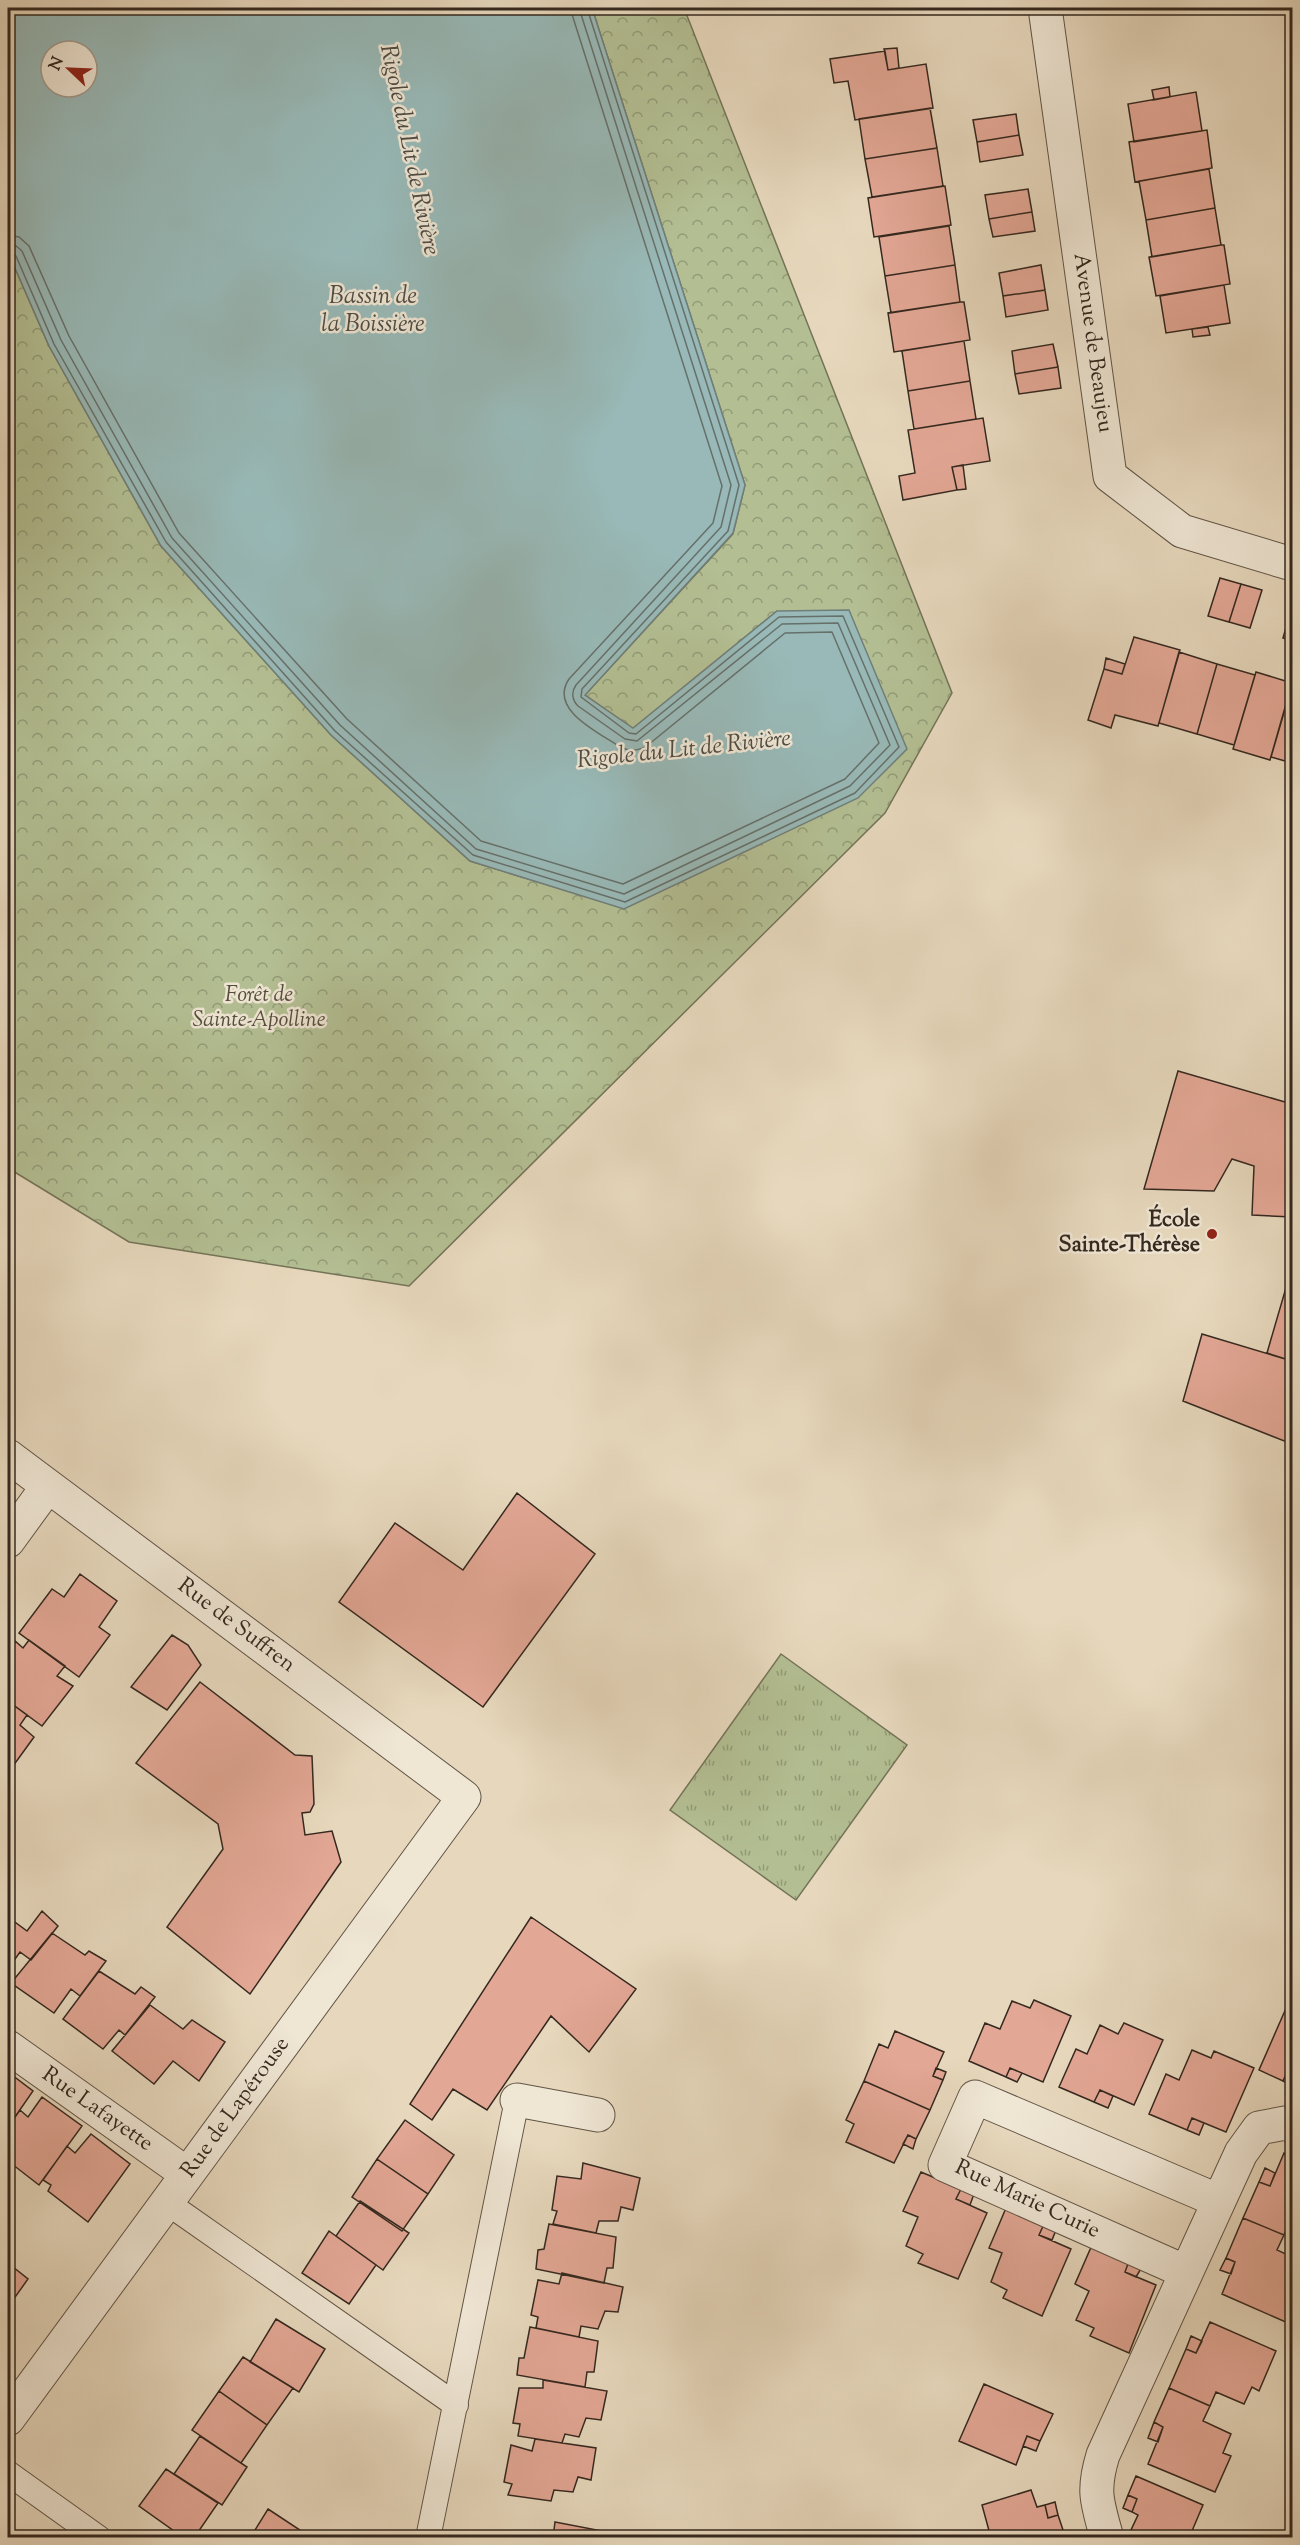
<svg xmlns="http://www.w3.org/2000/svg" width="1300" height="2545" viewBox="0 0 1300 2545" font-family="'Sorts Mill Goudy',serif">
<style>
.forest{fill:url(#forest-crowns);stroke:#747459;stroke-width:1.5}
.park{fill:url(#park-tufts);stroke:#747459;stroke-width:1.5}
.water{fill:#98b9b7;stroke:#707f7a;stroke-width:1.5;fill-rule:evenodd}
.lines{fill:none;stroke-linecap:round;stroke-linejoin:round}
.shore{stroke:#66706b;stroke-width:1.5}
.building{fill:#e3a795;stroke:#34281f;stroke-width:1.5}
.service-casing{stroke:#615446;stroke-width:26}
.minor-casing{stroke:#615446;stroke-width:35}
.service{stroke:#efe6d4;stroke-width:24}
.minor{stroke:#efe6d4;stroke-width:33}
.poi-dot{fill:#8f2418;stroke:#efe6d4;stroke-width:2}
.labels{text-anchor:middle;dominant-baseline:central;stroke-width:5;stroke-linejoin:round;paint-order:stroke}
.street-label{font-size:22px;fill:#34281f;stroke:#efe6d4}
.park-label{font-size:22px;font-style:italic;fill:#544e3c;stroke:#efe6d4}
.poi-label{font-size:22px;font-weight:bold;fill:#34281f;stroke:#efe6d4;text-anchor:end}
.water-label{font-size:24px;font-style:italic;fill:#4d4c45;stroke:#efe6d4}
</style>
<defs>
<pattern id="forest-crowns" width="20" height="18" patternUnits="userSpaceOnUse" patternTransform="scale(1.5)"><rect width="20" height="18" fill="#b3bf93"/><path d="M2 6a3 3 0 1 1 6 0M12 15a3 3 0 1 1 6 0" fill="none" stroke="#929b77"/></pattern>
<pattern id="park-tufts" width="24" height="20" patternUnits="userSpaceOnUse" patternTransform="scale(1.5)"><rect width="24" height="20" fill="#b3bf93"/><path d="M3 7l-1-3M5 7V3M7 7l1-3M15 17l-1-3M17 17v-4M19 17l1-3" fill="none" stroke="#929b77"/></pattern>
</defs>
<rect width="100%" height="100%" fill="#e7d8bd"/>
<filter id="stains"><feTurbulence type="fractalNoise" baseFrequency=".00333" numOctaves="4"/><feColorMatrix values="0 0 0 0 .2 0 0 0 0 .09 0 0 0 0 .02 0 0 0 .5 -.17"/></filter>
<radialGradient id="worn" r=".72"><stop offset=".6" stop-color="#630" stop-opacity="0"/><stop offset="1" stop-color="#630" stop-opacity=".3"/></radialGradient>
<path class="forest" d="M592,8H684L952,693L885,813L409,1286L129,1242L8,1168V252L49,346L161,546L331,735L470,861L624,908L777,611L633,729L585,695L733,534L745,485Z"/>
<path class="park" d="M781,1654L907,1745L796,1900L670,1810Z"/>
<path class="water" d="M8,8H592L745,485L733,533L585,695L633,728L777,611L849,610L907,749L858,798L624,909L470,861L331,735L161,546L49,346L8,252ZM51,51H87V87H51Z"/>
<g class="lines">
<path class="shore" d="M8,235L19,237L29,246L69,336L179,533L347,719L481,841L623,884L845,779L879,743L832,632L785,633L648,745C639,751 630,752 620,747C600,733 548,710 569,679L713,523L722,486L570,8
M8,244L15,245L22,251L61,340L172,538L340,725L476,849L624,894L850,786L890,745L838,623L782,624L637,741L625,739L578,706C572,700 571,692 576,685L721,527L731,485L579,8
M8,252L16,256L54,344L166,542L335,731L473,855L625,902L855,793L899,747L843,616L779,617L636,734L629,733L581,697L582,689L728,531L739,485L587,8"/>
</g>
<path class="building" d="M897,48L899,68L888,70L884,49Z
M885,51L888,70L926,64L933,108L855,120L848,81L834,83L830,59Z
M1169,87L1170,97L1154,100L1152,90Z
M1196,92L1202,131L1134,142L1128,104Z
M930,108L937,148L865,159L859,119Z
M1016,114L1019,135L977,142L973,120Z
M1207,130L1212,168L1135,182L1129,142Z
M1019,135L1023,155L980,162L977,142Z
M937,148L943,186L872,197L865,159Z
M1209,169L1215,208L1146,220L1139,181Z
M945,186L951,225L874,237L868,198Z
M1028,189L1032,212L989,219L985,195Z
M1215,208L1221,245L1152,257L1146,220Z
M1032,212L1035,231L993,237L989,219Z
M949,226L955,265L885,276L879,237Z
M1221,245H1224L1230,284L1156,296L1149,257Z
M955,265L960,302L891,313L885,276Z
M1041,265L1045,290L1003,296L999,273Z
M1224,285L1230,323L1166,333L1160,296Z
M1045,290L1048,310L1006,317L1003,296Z
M960,302H964L970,340L894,352L888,313Z
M1208,327L1210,335L1193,337L1192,329Z
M964,341L970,381L908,391L902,351Z
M1053,344L1058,367L1015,374L1012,351Z
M1058,367L1061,388L1019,394L1015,374Z
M970,381L976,419L914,429L908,391Z
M983,418L990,461L952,467L957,490L903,500L899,476L915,473L908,430Z
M963,465L966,489L957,490L952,467Z
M1220,578L1241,584L1229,622L1208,616Z
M1241,584L1262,590L1250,628L1229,622Z
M1292,607V641L1283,638Z
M1134,637L1180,650L1158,726L1115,715L1111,728L1088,720L1104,669L1122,674Z
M1179,652L1217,664L1197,734L1159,723Z
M1106,658L1125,664L1122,674L1104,669Z
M1217,664L1255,675L1234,745L1197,734Z
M1256,672L1292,683L1270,760L1233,749Z
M1292,685V763L1271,757Z
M1178,1071L1292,1104V1217L1252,1215L1254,1166L1232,1159L1214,1191L1144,1189Z
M1292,1267V1361L1267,1353Z
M1202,1334L1292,1361V1444L1183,1401Z
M517,1493L595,1554L483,1707L339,1602L395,1523L463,1570Z
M80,1574L117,1601L99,1627L110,1635L79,1677L19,1633L52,1589L64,1597Z
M172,1635L188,1645L201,1665L167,1710L131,1687Z
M29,1640L65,1666L57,1676L73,1686L42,1726L8,1701V1652L15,1641L23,1648Z
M200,1682L295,1755L312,1756L314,1804L310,1812L302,1813L305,1835L332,1831L341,1862L250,1994L167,1927L223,1849L218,1824L136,1763Z
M8,1701L27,1715L20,1725L34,1737L8,1773Z
M42,1911L58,1926L31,1960L20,1952L8,1969V1917L27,1931Z
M531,1917L636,1989L589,2052L551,2016L487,2110L453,2089L432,2120L410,2104Z
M52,1933L85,1955L89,1951L106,1961L80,1996L71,1989L54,2013L11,1983Z
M99,1971L135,1994L141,1987L155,1997L125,2035L119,2030L103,2049L63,2019Z
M1034,2000L1071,2016L1043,2082L1010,2068L1006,2077L969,2061L985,2023L1000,2029L1012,2001L1030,2008Z
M150,2005L183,2029L192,2020L225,2042L199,2081L173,2061L154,2084L112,2051Z
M1287,2006L1292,2009V2064L1283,2081L1259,2070Z
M1124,2023L1163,2040L1134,2105L1100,2090L1094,2102L1059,2087L1076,2049L1087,2054L1100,2025L1118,2034Z
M895,2031L944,2052L933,2076L943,2080L930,2110L864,2081L879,2044L888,2048Z
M1192,2050L1211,2058L1214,2051L1254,2068L1226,2132L1192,2118L1187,2130L1149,2114L1166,2074L1179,2080Z
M1291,2063L1292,2064V2085L1283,2081Z
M936,2068L946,2072L943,2080L933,2076Z
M1010,2068L1022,2073L1017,2082L1006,2077Z
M8,2072L33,2091L8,2127Z
M864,2081L930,2110L916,2139L908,2135L894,2163L846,2142L854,2124L846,2120Z
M1100,2090L1113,2096L1108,2108L1094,2102Z
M42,2097L82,2126L39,2185L8,2161V2127L20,2110L28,2117Z
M1192,2118L1204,2123L1199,2135L1187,2130Z
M405,2120L454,2155L428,2194L377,2159Z
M91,2134L130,2164L88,2222L48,2191L51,2185L43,2180L67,2146L75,2153Z
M908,2135L916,2139L913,2149L903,2144Z
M1284,2153L1292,2157V2221L1290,2220L1284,2235L1243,2218L1259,2182L1270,2186Z
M377,2159L428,2194L402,2231L352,2197Z
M583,2163L640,2178L633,2210L621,2207L618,2221H599L596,2233L553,2224L557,2211L552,2210L557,2176L581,2179Z
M1265,2168L1275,2173L1270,2186L1259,2182Z
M921,2172L961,2189L956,2199L987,2213L958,2279L918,2263L923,2254L906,2246L918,2217L903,2211Z
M961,2189L974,2194L970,2205L956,2199Z
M360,2201L409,2233L383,2270L336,2236Z
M1006,2208L1044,2224L1039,2235L1071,2249L1042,2316L1003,2298L1007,2290L991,2282L1002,2253L989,2248Z
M1243,2218L1284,2235L1277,2250L1292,2257V2313L1288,2323L1222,2294L1235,2262L1226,2258Z
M549,2224L616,2237L613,2268H607L604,2283L536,2269L538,2250L544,2249Z
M1044,2224L1056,2230L1052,2240L1039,2235Z
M329,2231L376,2265L349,2304L302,2273Z
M1092,2245L1129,2261L1125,2272L1156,2285L1129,2353L1090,2336L1094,2328L1076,2320L1089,2291L1075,2284Z
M1226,2258L1235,2262L1231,2274L1220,2270Z
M1129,2261L1142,2267L1136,2277L1125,2272Z
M8,2263L28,2279L8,2307Z
M562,2273L623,2287L618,2312L605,2311L598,2329L581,2326L579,2337L536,2328L538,2317L531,2315L538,2280L559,2284Z
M276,2319L325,2349L299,2392L250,2362Z
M1210,2322L1276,2351L1259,2391L1252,2387L1244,2404L1216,2392L1210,2406L1169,2388L1186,2349L1196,2353Z
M530,2327L598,2341L594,2372H587L585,2387L517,2375L519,2358H524Z
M1191,2336L1202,2341L1196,2353L1186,2349Z
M243,2357L293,2388L267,2425L219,2391Z
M543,2380L607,2391L601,2420L586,2418L579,2437L565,2434L562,2443L518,2436L520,2424L513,2423L519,2388H543Z
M984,2384L1053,2414L1040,2441L1027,2436L1016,2465L959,2441Z
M1169,2388L1210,2406L1203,2421L1231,2434L1223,2453L1231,2456L1215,2492L1148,2464L1163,2427L1154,2422Z
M219,2391L267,2425L241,2463L192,2430Z
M1154,2422L1163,2427L1158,2442L1148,2438Z
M200,2436L247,2467L222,2505L174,2474Z
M1027,2436L1040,2441L1036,2451L1023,2446Z
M535,2439L596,2448L591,2480L578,2477L573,2492L554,2490L551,2501L508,2495L512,2484L504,2482L511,2445L532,2451Z
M166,2469L218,2503L194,2538H184L139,2506Z
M1136,2476L1203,2505L1189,2538H1148L1131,2530L1138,2515L1132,2512L1137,2499L1128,2495Z
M1031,2490L1037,2507L1045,2505L1048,2518L1058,2515L1064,2533L1048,2538H991L982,2505Z
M1128,2495L1137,2499L1132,2512L1123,2508Z
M1055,2502L1058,2515L1048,2518L1045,2505Z
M268,2509L306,2534L304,2538H250Z
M555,2522L618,2534V2538H553Z"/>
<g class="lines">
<defs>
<path id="service" d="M166,2202L456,2405
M8,2473L99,2538
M428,2538L517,2100"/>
<path id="minor" d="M1045,8L1110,476L1182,531L1292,564
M8,1456L464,1797L8,2419
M8,1541L48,1486
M8,2047L187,2174
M517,2100L598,2115
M1186,2272L945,2165L975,2097L1219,2201
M1107,2538C1097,2502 1092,2491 1103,2455L1241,2153L1259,2128L1285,2123L1292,2126"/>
</defs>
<use href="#service" class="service-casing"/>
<use href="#minor" class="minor-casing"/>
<use href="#service" class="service"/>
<use href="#minor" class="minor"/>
</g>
<circle class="poi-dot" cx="1212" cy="1234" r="6"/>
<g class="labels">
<g class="street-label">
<text transform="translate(1092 343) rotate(82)">Avenue de Beaujeu</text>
<text transform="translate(236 1626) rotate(37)">Rue de Suffren</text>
<text transform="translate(236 2108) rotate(-54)">Rue de Lapérouse</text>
<text transform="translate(97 2110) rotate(35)">Rue Lafayette</text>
<text transform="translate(1027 2200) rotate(25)">Rue Marie Curie</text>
</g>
<g class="park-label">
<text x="259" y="996">Forêt de<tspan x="259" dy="25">Sainte-Apolline</tspan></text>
</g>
<g class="poi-label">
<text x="1200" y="1221">École<tspan x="1200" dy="25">Sainte-Thérèse</tspan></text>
</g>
<g class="water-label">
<text transform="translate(409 150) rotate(78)">Rigole du Lit de Rivière</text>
<text x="373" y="297">Bassin de<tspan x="373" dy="28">la Boissière</tspan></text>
<text transform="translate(684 750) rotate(-6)">Rigole du Lit de Rivière</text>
</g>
</g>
<rect width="1300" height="2545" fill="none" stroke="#e7d8bd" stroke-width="30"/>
<rect x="9" y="9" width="1282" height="2527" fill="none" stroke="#34281f" stroke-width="3"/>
<rect x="15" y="15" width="1270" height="2515" fill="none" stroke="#34281f" stroke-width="1.5"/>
<g transform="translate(69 69) rotate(293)"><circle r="28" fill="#efe6d4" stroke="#a49a8c" stroke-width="1.5"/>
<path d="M0-4.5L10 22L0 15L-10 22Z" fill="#8f2418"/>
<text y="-9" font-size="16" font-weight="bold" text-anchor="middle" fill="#34281f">N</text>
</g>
<rect width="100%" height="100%" filter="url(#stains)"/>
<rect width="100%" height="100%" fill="url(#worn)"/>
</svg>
